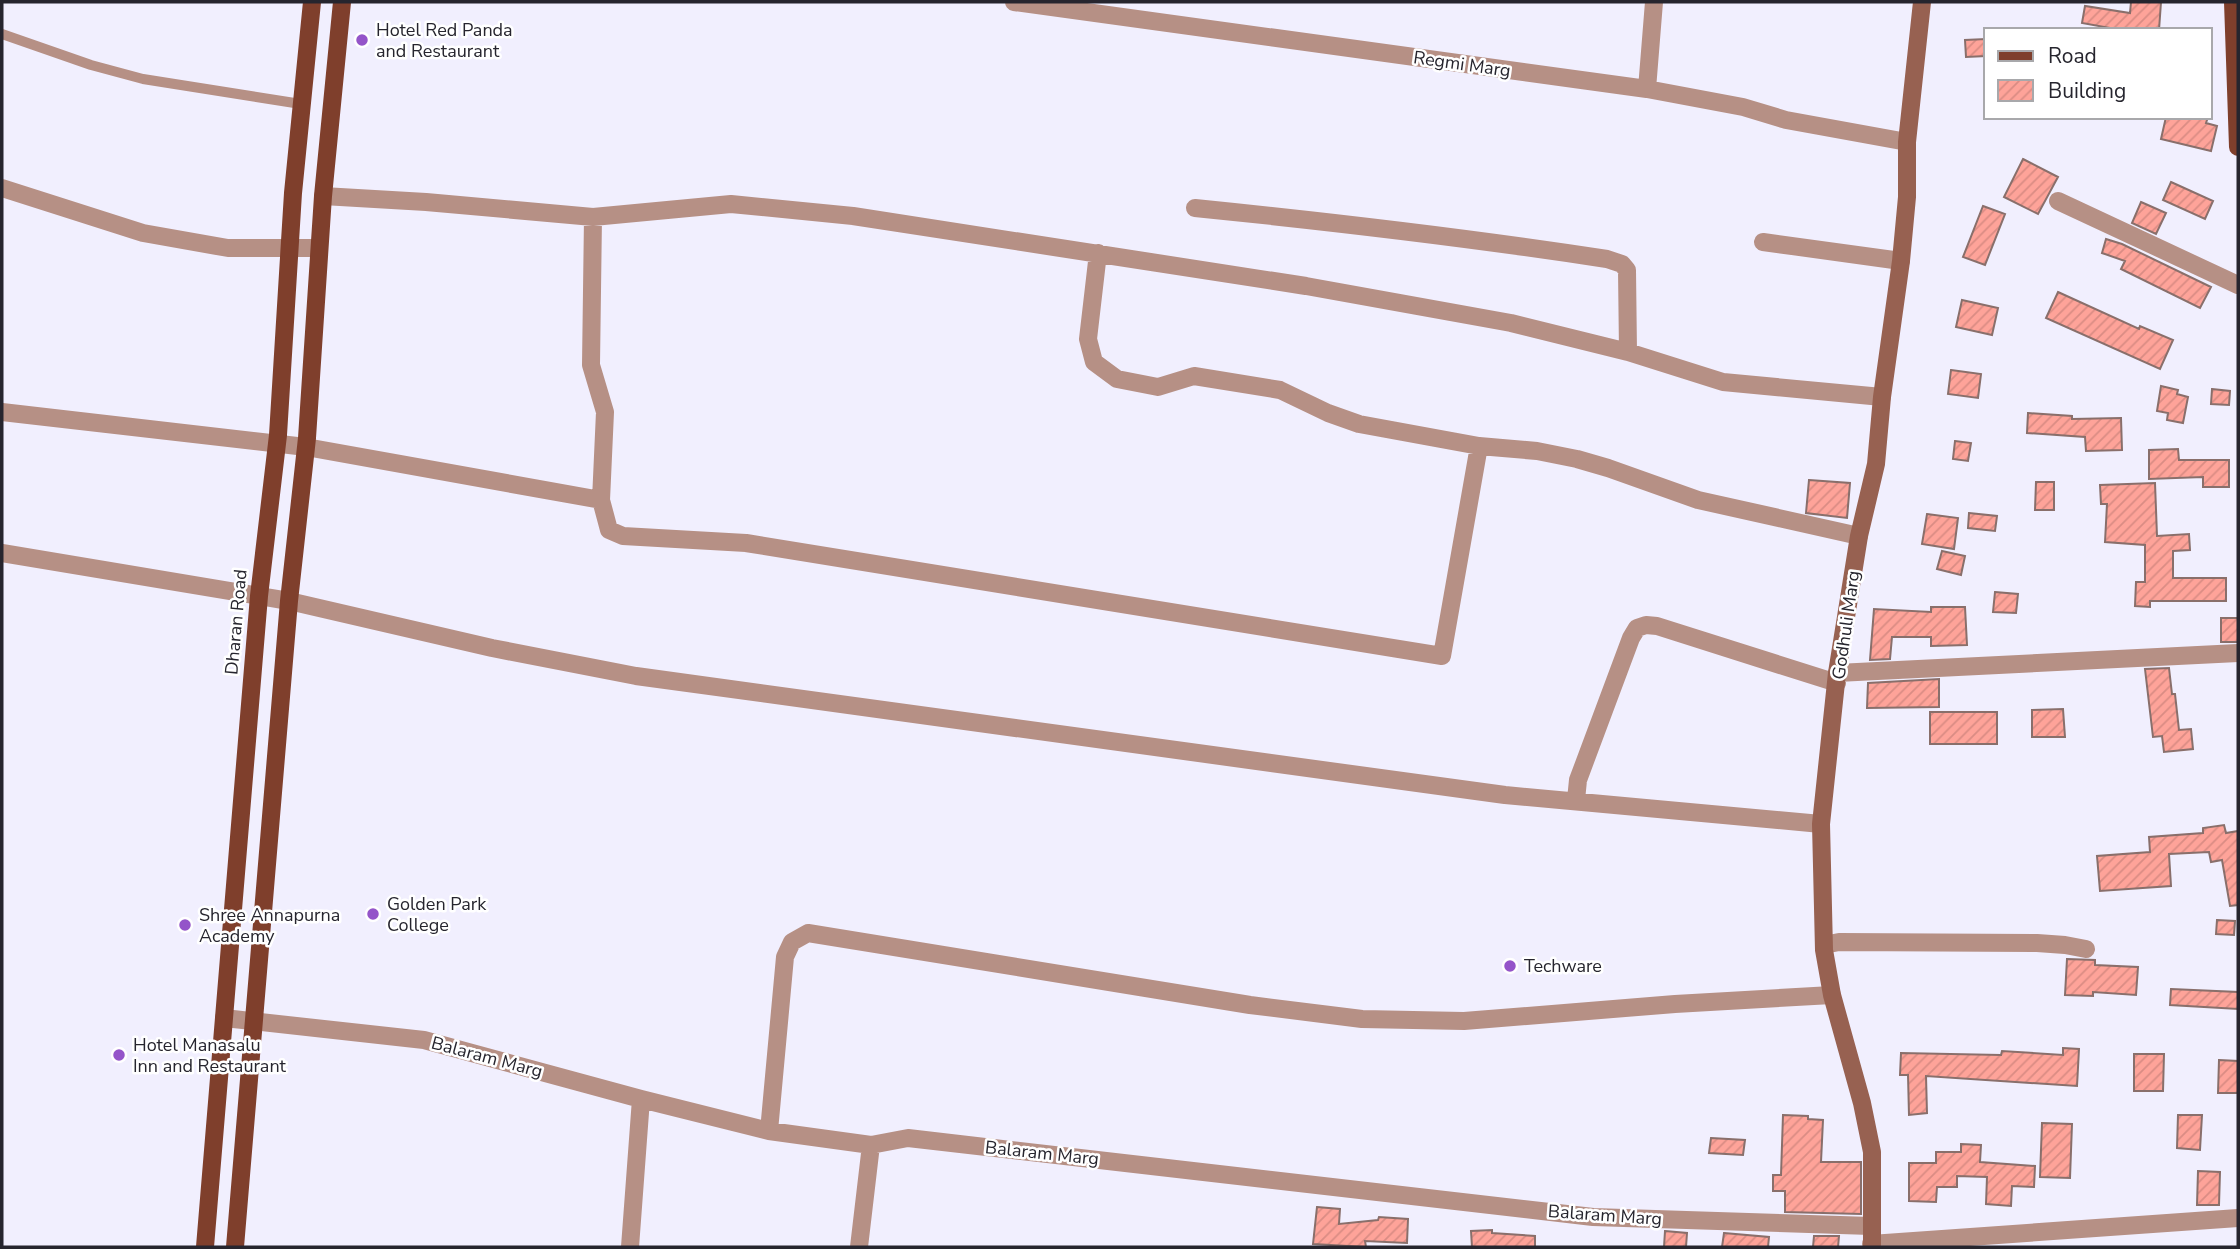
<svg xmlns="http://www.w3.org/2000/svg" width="2240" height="1249" viewBox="0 0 2240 1249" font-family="'Nunito Sans',sans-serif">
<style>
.building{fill:url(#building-hatch);stroke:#896f6b;stroke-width:2}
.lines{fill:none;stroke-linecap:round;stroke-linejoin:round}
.service{stroke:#b69085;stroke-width:10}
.minor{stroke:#b69085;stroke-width:18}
.secondary{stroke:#976151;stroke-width:18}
.primary{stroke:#7f3f2c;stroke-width:18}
.poi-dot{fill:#9454c9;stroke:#fff;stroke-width:2.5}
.labels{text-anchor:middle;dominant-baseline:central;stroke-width:5;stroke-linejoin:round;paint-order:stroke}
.poi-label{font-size:18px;fill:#26252e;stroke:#fff;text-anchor:start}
.street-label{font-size:18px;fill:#26252e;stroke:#fff}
</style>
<defs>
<pattern id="building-hatch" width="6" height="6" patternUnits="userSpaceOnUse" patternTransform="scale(1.75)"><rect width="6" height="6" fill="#fea399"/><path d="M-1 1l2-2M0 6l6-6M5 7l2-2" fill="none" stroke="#da8c84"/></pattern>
</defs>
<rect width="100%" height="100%" fill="#f1effe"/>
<path class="building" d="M2131,2H2161L2159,30H2121L2082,23L2085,6L2130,13Z
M1986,39V56L1966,57L1965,40Z
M2166,117H2208L2206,123L2217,126L2211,151L2161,139Z
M2023,159L2058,177L2038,214L2004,197Z
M2171,182L2213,201L2205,219L2163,200Z
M2141,202L2166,213L2156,234L2132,223Z
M1983,206L2005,214L1985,265L1963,257Z
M2106,239L2122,244L2211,287L2200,308L2121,269L2125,261L2102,253Z
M2058,292L2139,329L2140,326L2173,340L2160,369L2046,318Z
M1962,300L1998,308L1992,335L1956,327Z
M1951,370L1981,374L1978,398L1948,394Z
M2161,386L2178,390L2177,394L2188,397L2183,423L2167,420L2168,413L2157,411Z
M2212,389L2230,391L2229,405L2211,404Z
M2028,413L2072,416V419L2121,418L2122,450L2086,451L2085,437L2027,433Z
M1955,441L1971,443L1968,461L1953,459Z
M2178,449L2179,460H2229V487H2203V477L2149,479V450Z
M1809,480L1850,483L1847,518L1806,513Z
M2036,482H2054V510H2035Z
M2155,483L2157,536L2189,534L2190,550L2173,551V578H2226V601H2150V607L2135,606L2136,582H2145V545L2105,542L2107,504H2101L2100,485Z
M1969,513L1997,516L1995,531L1968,528Z
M1927,514L1958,518L1954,549L1922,544Z
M1942,551L1965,556L1961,575L1937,569Z
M1995,592L2018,594L2016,613L1993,612Z
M1931,607H1965L1967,645L1931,646V637H1892L1890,659L1870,660L1874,609L1931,612Z
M2221,618H2238V642H2221Z
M2169,668L2172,694H2175L2179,730L2191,729L2193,749L2164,752L2162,736L2153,737L2145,669Z
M1939,679V707L1867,708L1868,683Z
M2063,709L2065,737H2032V710Z
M1930,712H1997V744H1930Z
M2224,825L2226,833L2238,831V905L2230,906L2222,860L2211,862L2209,852L2169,854L2171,886L2100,891L2097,856L2150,852L2149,837L2203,833V828Z
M2217,920L2235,921L2234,935L2216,934Z
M2067,959L2095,960V965L2138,967L2136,995L2093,992V996L2065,995Z
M2171,989L2238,992V1009L2170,1005Z
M2063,1048L2079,1049L2077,1086L1926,1076L1927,1113L1909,1115L1908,1075H1900L1901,1053L2001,1055L2002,1051L2063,1055Z
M2134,1054H2164L2163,1091H2134Z
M2219,1060L2238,1061V1093H2218Z
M1783,1115L1808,1116V1119L1823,1120L1821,1162H1861V1214L1785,1212V1191H1773V1175H1781Z
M2178,1115H2202L2200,1150L2177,1148Z
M2042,1123L2072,1124L2070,1178L2040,1177Z
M1711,1138L1745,1140L1743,1155L1709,1153Z
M1961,1144L1981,1145L1980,1162L2035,1166L2034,1187L2012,1186L2011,1206L1986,1204L1987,1177L1957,1176V1187H1937L1936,1202L1909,1201V1163H1936V1152H1961Z
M2198,1171L2220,1172L2219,1205H2197Z
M1317,1207L1340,1209L1339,1224L1378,1220L1379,1217L1408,1219L1407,1243L1365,1241L1366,1247L1313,1244Z
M1492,1230V1233L1535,1236V1247H1472L1471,1231Z
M1665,1231L1687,1233L1686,1247H1664Z
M1724,1233L1769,1237L1768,1247H1722Z
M1814,1236H1839L1838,1247H1813Z"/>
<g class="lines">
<path class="service" d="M2,34L91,65L143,79L301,104"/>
<path class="minor" d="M1014,2L1647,89L1743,107L1786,120L1907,142
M1647,89L1654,2
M2,188L143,233L228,248H319
M323,196L426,202L593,217L731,204L853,216L1306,286L1511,323L1628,352L1723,382L1882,397
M2058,201L2238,285
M1195,208C1333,222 1470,238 1607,259L1622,264L1627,270L1628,352
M593,217L591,365L605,412L601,500L609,530L623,536L746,543L1442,656L1479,446
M1763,242L1901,261
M1098,253L1088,339L1094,362L1117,379L1158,387L1194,376L1280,390L1328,413L1359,424L1479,446L1537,451L1577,459L1608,468L1698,500L1859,536
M2,412L306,447L601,500
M2,553L289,601L492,648L636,676L1505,795L1821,824
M1837,673L2238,653
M1576,800L1578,780L1631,638L1637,628L1646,625L1657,626L1837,683
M1824,945L1839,942L2037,943L2065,945L2086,949
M224,1018L424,1040L641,1099L769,1131L871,1145L908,1138L1593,1217L1871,1226
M769,1131L785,957L792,942L808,933L1250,1005L1362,1019L1464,1021L1675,1004L1832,995
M1871,1244L2238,1218
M630,1247L641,1099
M859,1247L871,1145"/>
<path class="secondary" d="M1872,1247V1152L1862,1103L1832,995L1824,950L1821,824L1837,673L1859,536L1876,464L1882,397L1901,261L1907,197V142L1922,2"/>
<path class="primary" d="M2233,2L2238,147
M205,1247L259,596L278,435L293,193L312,2
M235,1247L289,601L307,438L323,196L342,2"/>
</g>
<g class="poi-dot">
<circle cx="362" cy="40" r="7"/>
<circle cx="373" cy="914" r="7"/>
<circle cx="185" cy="925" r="7"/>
<circle cx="1510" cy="966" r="7"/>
<circle cx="119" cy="1055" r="7"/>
</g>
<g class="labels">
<g class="poi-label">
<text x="376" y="30">Hotel Red Panda<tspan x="376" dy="21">and Restaurant</tspan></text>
<text x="387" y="904">Golden Park<tspan x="387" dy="21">College</tspan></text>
<text x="199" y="915">Shree Annapurna<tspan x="199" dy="21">Academy</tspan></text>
<text x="1524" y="966">Techware</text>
<text x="133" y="1045">Hotel Manasalu<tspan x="133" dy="21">Inn and Restaurant</tspan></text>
</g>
<g class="street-label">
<text transform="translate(1462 64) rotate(8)">Regmi Marg</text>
<text transform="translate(236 622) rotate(-85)">Dharan Road</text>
<text transform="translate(1846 625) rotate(-82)">Godhuli Marg</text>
<text transform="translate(487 1057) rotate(15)">Balaram Marg</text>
<text transform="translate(1042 1153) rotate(6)">Balaram Marg</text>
<text transform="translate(1605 1215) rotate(4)">Balaram Marg</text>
</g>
</g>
<rect width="2240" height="1249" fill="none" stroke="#26252e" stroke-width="7"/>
<rect x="1984" y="28" width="228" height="91" fill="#ffffff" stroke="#a8a8ab" stroke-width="2"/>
<rect x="1998" y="51" width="35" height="10" fill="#7f3f2c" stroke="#a8a8ab" stroke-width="2"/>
<text x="2048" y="63" font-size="21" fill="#26252e">Road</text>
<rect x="1998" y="80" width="35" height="21" fill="url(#building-hatch)" stroke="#a8a8ab" stroke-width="2"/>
<text x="2048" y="98" font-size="21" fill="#26252e">Building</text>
</svg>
